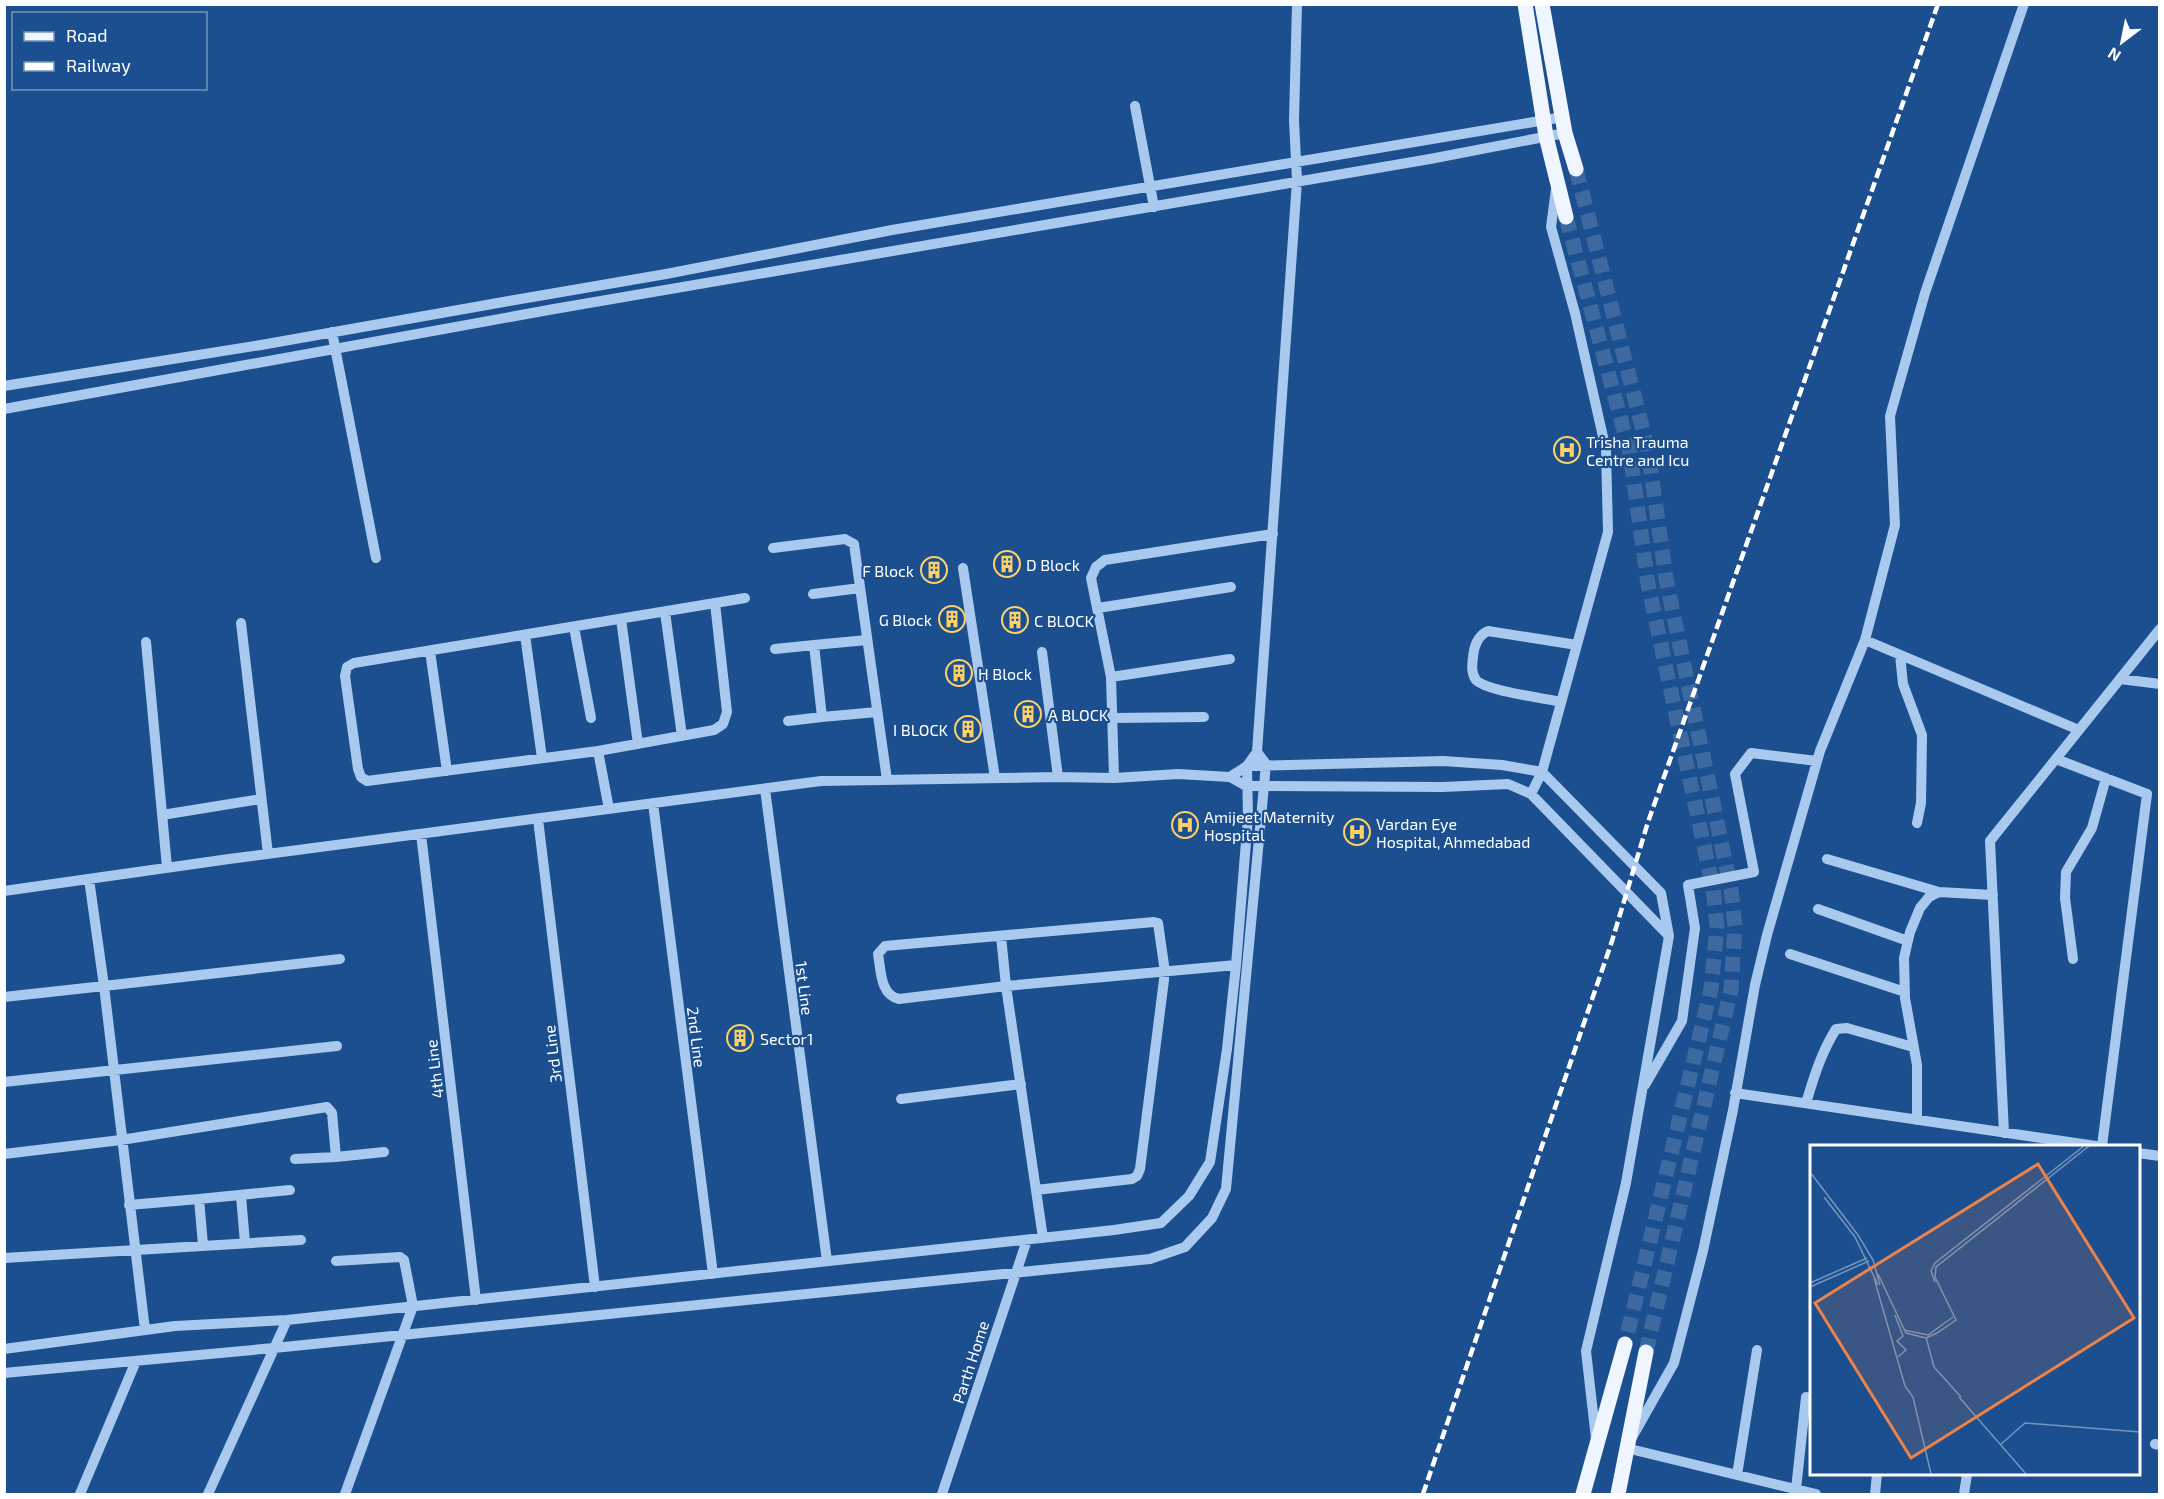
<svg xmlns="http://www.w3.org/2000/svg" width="2164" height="1499" viewBox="0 0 2164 1499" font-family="'Exo 2',sans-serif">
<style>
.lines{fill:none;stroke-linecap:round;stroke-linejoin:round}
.major-tunnel{stroke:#3d69a0;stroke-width:15;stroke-dasharray:15 8;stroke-linecap:butt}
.minor{stroke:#a9c9ee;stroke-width:10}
.major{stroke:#f0f6ff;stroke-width:15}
.rail{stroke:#fff;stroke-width:4.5;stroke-dasharray:10 4.5;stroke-linecap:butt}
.labels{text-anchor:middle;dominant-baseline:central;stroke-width:4.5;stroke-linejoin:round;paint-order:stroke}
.poi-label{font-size:16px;fill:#fff;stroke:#1b4f8f;text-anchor:start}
.street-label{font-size:16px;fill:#fff;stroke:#1b4f8f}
.inset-road{fill:none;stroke:#7695bc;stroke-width:1.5}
.view{fill:#ee8249;fill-opacity:0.15;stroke:#ee8249;stroke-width:3}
.inset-edge{fill:none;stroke:#fff;stroke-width:3}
</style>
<rect width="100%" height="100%" fill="#1b4f8f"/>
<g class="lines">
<path class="major-tunnel" d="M1576,169L1648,450L1666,579L1731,889L1735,927L1731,990L1646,1352
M1566,217L1630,453L1648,584L1713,888L1717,927L1711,989L1625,1344"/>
<path class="minor" d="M1135,106L1154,207
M332,332L376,558
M4,386L261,345L509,301L666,274L892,230L1563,117
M4,409L554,309L1430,159L1565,133
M773,548L845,539L854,544L887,780
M963,568L995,778
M813,594L860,588
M1098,608L1231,587
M665,612L682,736
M621,619L638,744
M241,623L268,854
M574,627L591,718
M525,635L542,758
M867,640L814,645L822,717L877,712
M1865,640L2079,730
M146,642L167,867
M775,649L814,645
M430,651L447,771
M1042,652L1058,777
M1900,655L1903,684L1922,735L1921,803L1917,823
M1111,677L1230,659
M2120,679L2160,684
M1561,702C1543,698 1486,691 1476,680C1471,673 1472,665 1473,657C1474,646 1477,636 1488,631L1577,645
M1113,718L1204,717
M788,721L822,717
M598,751L367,781L361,777L358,769L345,676L347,667L354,663L745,598
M1257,752L1297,181L1294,120L1297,4
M1257,752L1266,764L1264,786H1246L1230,777L1247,766Z
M2056,759L2147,794L2102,1146
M1247,766L1443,761L1502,765L1542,772L1661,893L1669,936L1626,1183L1586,1351L1596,1439
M1114,778L1111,677L1091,578L1096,567L1105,560L1273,534
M765,789L827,1261
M1531,794L1542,772L1608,532L1606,450L1575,313L1551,227L1556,189
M653,803L713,1274
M609,809L598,751L714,730L723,724L727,712L715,603
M162,815L261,799
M538,819L595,1287
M421,834L476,1300
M1827,859L1939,892
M89,879L104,986L340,959
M4,891L229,859L821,781L1058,777L1114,778L1178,774L1230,777
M1818,909L1908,941
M1001,936L1006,986L899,999C880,995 881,970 878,954L885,946L1154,922L1158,923L1165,972L1140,1169L1137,1176L1132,1179L1036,1190
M1790,954L1905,992
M2073,959L2065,898L2066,872L2092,828L2106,778
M4,997L104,986L145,1330
M4,1082L337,1046
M1645,1085L1682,1021L1695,928L1688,885L1754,872L1735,774L1751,753L1817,761
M1735,1093L2096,1146
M901,1099L1021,1084
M1806,1103C1814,1077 1821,1053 1836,1029L1847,1028L1913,1047
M1917,1120V1065L1905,998L1904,958L1910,932L1920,908L1929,897L1939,892L1993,895
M2004,1133L1990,841L2160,629
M2138,1153L2160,1156
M4,1154L121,1140L327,1107L332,1113L336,1157L384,1152
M295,1159L336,1157
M241,1196L245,1243
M129,1205L199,1199
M1043,1238L1006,986L1236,965
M203,1245L199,1199L290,1190
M4,1258L301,1240
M336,1261L400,1257L404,1260L413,1306L345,1494
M4,1349L175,1326L287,1320L1114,1230L1161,1223L1189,1196L1210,1162L1227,1049L1236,965L1248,817L1247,766
M4,1373L274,1348L1150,1259L1185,1247L1212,1218L1226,1189L1264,786L1443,787L1508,784L1531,794L1669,936
M2155,1444L2160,1445
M1737,1475L1757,1350
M1796,1489L1806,1397
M80,1494L136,1361
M208,1494L287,1320
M942,1494L1027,1240
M1816,1494L1626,1448L1674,1363L1703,1251L1733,1110L1755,985L1767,935L1820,751L1865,640L1895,525L1890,416L1925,293L2024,4
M1875,1494L1877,1474
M1964,1494L1967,1474"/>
<path class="major" d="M1525,4L1546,136L1566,217
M1542,4L1565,133L1576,169
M1583,1494L1625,1344
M1618,1494L1646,1352"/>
<path class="rail" d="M1423,1494L1612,941L1648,822L1938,4"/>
</g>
<defs>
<symbol id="hospital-ring" viewBox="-11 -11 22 22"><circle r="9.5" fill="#1b4f8f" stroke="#ffd166" stroke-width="1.5"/><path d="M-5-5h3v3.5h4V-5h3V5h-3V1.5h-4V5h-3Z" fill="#ffd166"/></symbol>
<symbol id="building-ring" viewBox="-11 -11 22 22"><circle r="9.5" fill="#1b4f8f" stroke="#ffd166" stroke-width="1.5"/><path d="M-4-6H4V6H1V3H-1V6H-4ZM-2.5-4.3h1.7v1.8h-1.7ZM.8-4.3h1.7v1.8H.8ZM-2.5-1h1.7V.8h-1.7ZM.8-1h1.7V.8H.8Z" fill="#ffd166"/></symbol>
</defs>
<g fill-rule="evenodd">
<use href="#hospital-ring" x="1552" y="435" width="30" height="30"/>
<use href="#building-ring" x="992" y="549" width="30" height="30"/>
<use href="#building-ring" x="919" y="555" width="30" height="30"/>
<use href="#building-ring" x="937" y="604" width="30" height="30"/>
<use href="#building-ring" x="1000" y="605" width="30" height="30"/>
<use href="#building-ring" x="944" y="658" width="30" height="30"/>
<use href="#building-ring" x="1013" y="699" width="30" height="30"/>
<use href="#building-ring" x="953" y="714" width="30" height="30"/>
<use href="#hospital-ring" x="1170" y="810" width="30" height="30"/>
<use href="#hospital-ring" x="1342" y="817" width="30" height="30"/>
<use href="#building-ring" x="725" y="1023" width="30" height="30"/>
</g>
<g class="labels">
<g class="poi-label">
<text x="1586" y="441">Trisha Trauma<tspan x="1586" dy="18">Centre and Icu</tspan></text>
<text x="1026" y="564">D Block</text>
<text x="914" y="570" text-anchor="end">F Block</text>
<text x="932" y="619" text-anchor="end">G Block</text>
<text x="1034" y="620">C BLOCK</text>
<text x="978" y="673">H Block</text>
<text x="1048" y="714">A BLOCK</text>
<text x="948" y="729" text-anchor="end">I BLOCK</text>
<text x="1204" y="816">Amijeet Maternity<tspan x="1204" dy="18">Hospital</tspan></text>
<text x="1376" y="823">Vardan Eye<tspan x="1376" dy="18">Hospital, Ahmedabad</tspan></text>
<text x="760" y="1038">Sector1</text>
</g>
<g class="street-label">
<text transform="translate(805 988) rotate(83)">1st Line</text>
<text transform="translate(697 1037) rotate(83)">2nd Line</text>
<text transform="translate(552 1054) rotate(-97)">3rd Line</text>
<text transform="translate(434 1069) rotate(-97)">4th Line</text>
<text transform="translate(970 1362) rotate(-72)">Parth Home</text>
</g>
</g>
<g transform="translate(1810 1145)">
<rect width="330" height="330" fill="#1b4f8f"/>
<path class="inset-road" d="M0,27L48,90L63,115L70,140M14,52L45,92L68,140M68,129L96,188L116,193L127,188L146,175L125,132L126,122L279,1M64,133L95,241L103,252L121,329M125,137L121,126L125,118L274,1M0,138L57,113M0,142L59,116M85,170L93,191L87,196L96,205L88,212M94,185L118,190L143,172M116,192L124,222L151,252M149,252L216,329M190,300L215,278L330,287"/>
<path class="view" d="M228,19L324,173L101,313L5,158Z"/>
<rect width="330" height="330" class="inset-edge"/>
</g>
<rect width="2164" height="1499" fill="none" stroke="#ffffff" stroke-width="12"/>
<rect x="12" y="12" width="195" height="78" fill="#1b4f8f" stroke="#7695bc" stroke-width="1.5"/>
<rect x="24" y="32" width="30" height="9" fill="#f0f6ff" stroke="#7695bc" stroke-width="1.5"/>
<text x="66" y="42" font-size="18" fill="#ffffff">Road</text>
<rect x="24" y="62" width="30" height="9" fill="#ffffff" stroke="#7695bc" stroke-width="1.5"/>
<text x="66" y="72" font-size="18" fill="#ffffff">Railway</text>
<g transform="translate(2122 42) rotate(212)" stroke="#1b4f8f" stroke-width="4.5" paint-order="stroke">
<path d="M0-4.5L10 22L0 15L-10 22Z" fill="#ffffff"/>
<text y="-9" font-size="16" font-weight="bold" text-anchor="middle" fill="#ffffff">N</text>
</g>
</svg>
